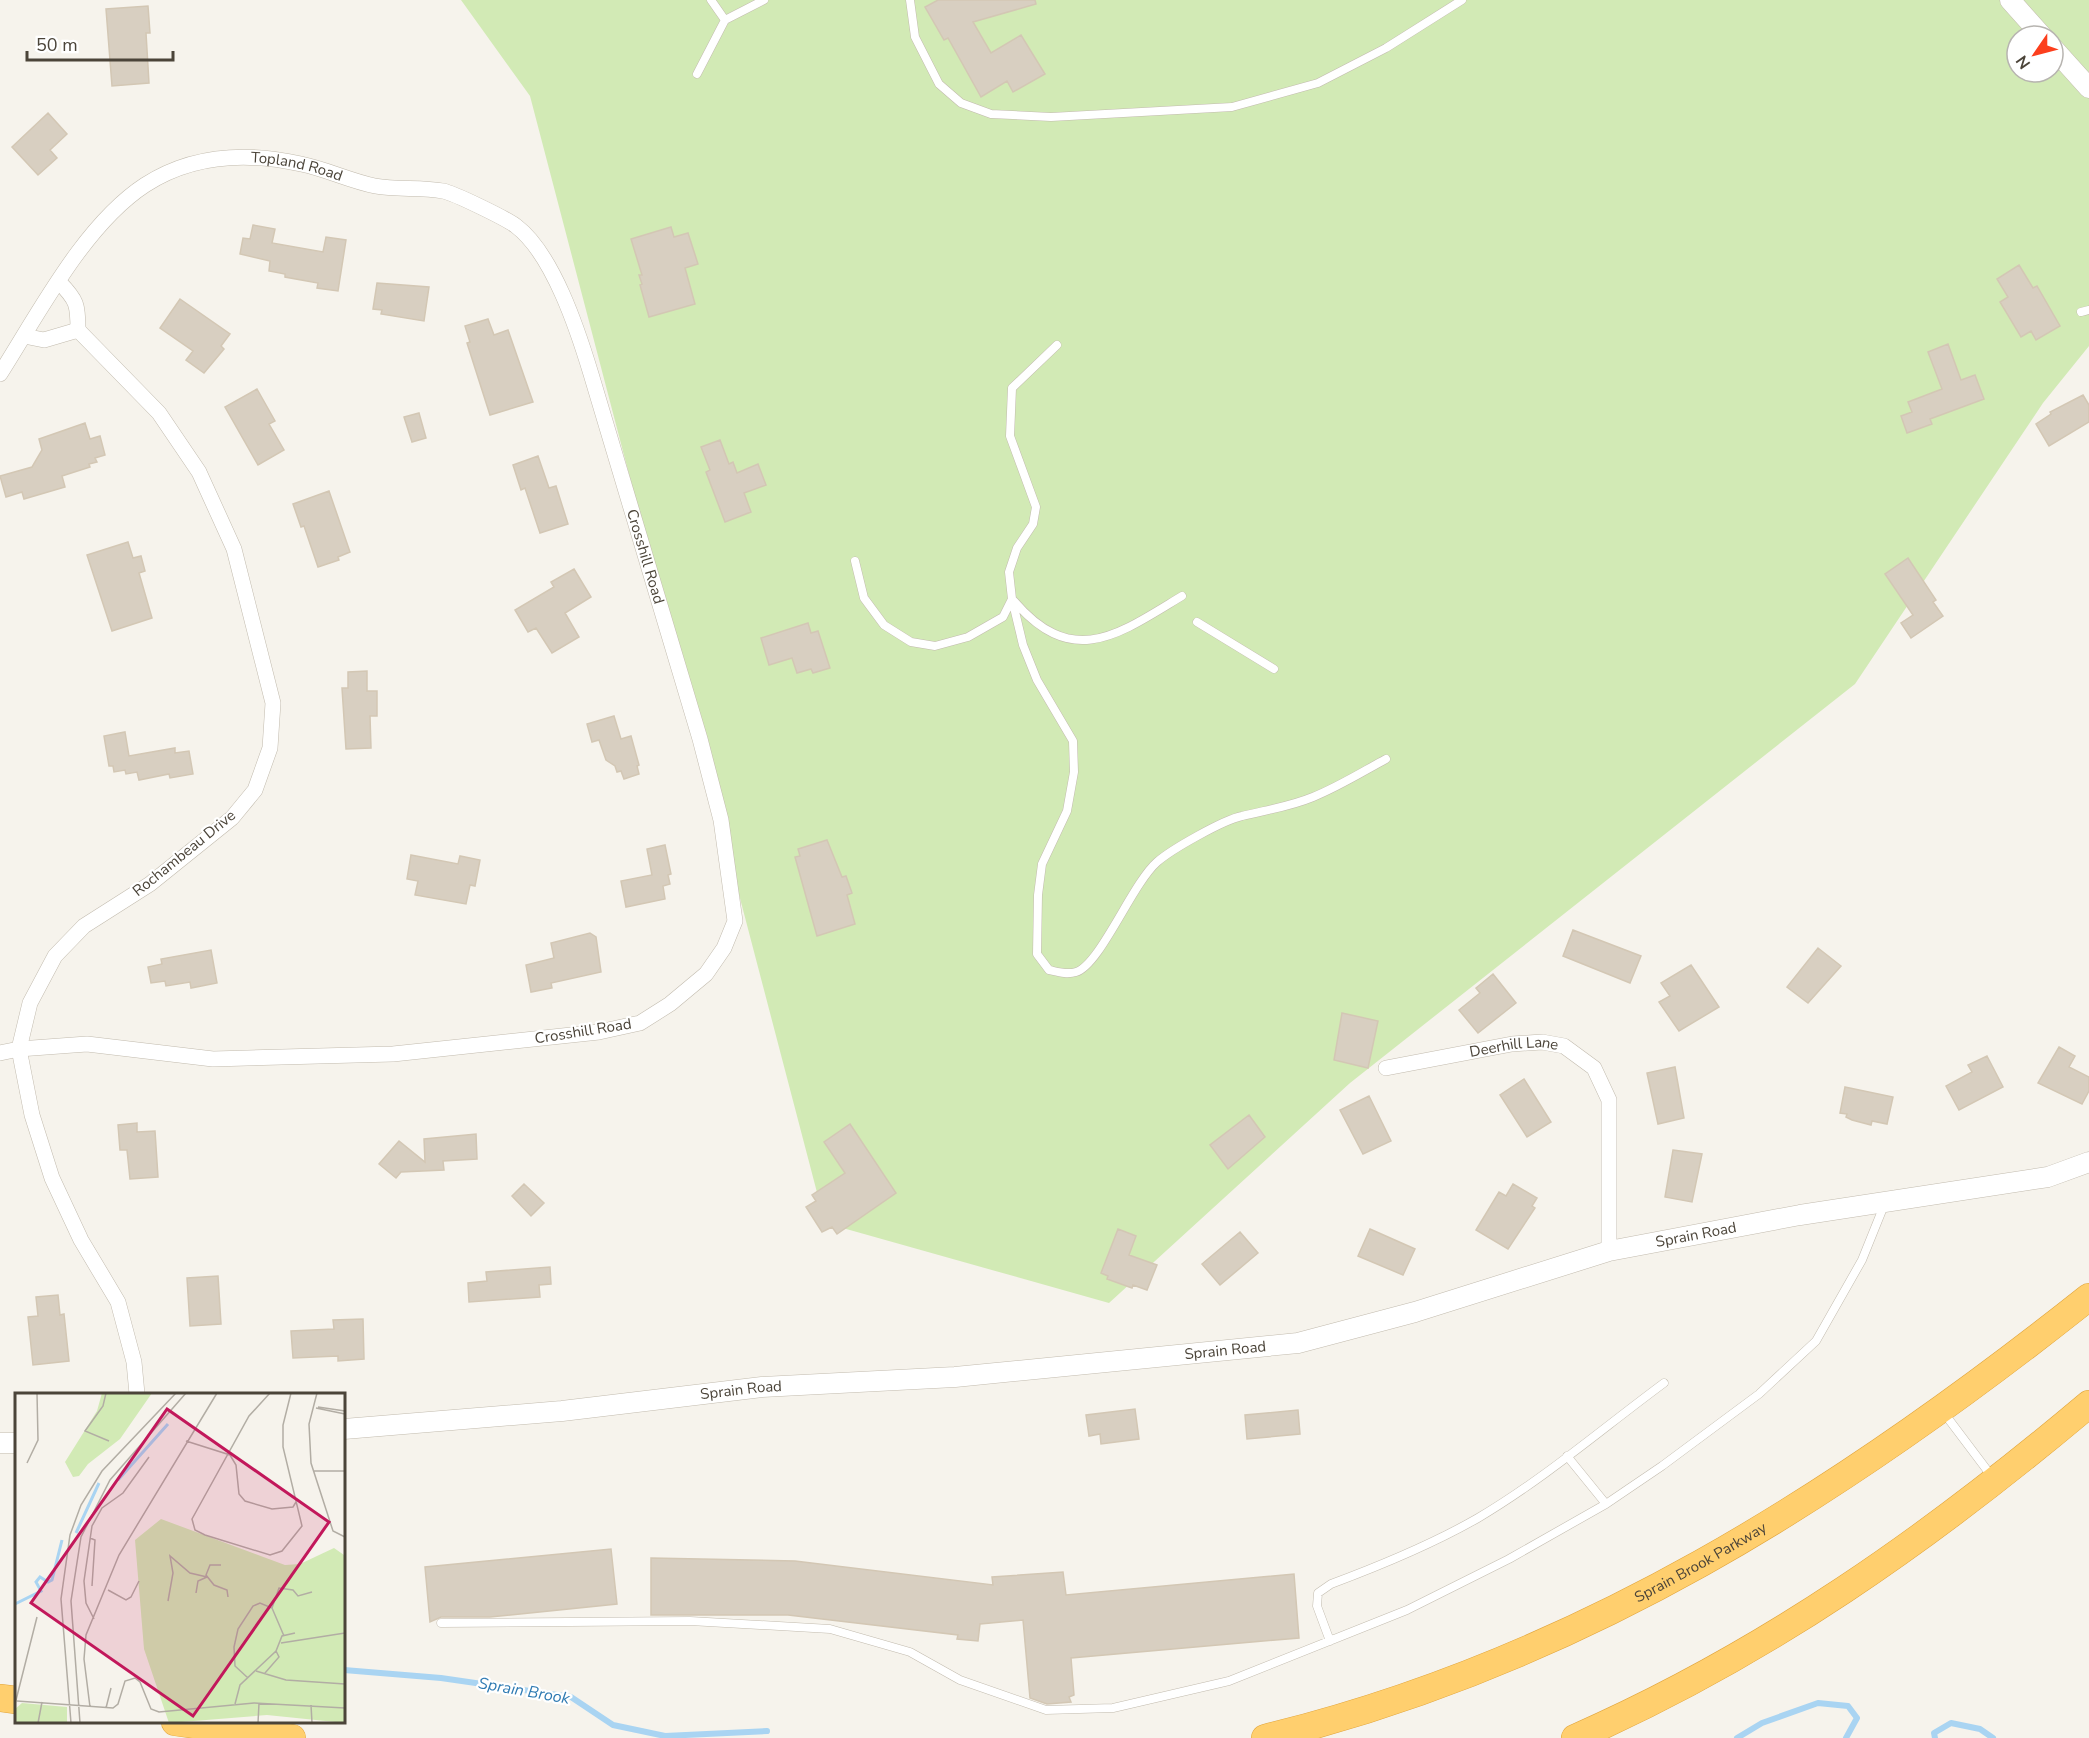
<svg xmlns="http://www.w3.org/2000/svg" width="2089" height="1738" viewBox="0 0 2089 1738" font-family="'Nunito Sans',sans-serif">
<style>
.green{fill:#d2eab5;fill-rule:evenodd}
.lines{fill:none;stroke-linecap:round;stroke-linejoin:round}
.stream{stroke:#a9d4f2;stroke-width:6}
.building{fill:#d8cfc1;stroke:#d3c7b4;stroke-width:1.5}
.service-casing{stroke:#c2bbae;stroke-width:9}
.minor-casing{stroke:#c2bbae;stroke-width:16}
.tertiary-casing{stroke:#c2bbae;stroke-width:21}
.motorway-casing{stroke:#e0a43c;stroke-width:28}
.service{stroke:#fff;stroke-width:8}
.minor{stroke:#fff;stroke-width:15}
.tertiary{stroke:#fff;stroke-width:20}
.motorway{stroke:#ffcf6e;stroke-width:27}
.labels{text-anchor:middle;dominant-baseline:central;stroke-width:4.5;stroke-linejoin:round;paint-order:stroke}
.street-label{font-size:15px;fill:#4b4439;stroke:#fff}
.water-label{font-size:16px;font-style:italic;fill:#2e7ab2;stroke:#fff}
.inset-river{fill:none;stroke:#a9d4f2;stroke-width:3}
.inset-road{fill:none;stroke:#b2ada4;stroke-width:1.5}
.view{fill:#c2185b;fill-opacity:0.15;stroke:#c2185b;stroke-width:3}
.inset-edge{fill:none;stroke:#4b4439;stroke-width:3}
</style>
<rect width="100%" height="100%" fill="#f6f3ec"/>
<path class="green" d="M461,0H2089V346L2043,403L1855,684L1350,1083L1109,1303L825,1223L530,96ZM2017,36H2053V72H2017Z"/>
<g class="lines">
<path class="stream" d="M344,1670L441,1678L571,1697L613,1725L665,1736L767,1731
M1737,1738L1762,1723L1818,1703L1848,1706L1857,1718L1846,1738
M1935,1738L1934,1733L1951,1723L1980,1729L1993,1738"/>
</g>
<path class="building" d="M938,0H1035L1036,4L973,22L991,53L1021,35L1045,74L1013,92L1007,81L981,97L948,38L944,40L925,7Z
M148,6L150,33H146L149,83L112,86L106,9Z
M48,113L67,134L50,150L57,158L38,175L12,147Z
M253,225L275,229L272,243L323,252L326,237L346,240L338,291L317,288L318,283L285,277V274L269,271L270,261L240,254L243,238L250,239Z
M671,227L674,237L688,233L698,264L685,268L695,304L649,317L640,285L642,284L639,275H642L631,239Z
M2019,265L2033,288L2037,286L2060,326L2036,340L2031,331L2021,337L2000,302L2008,297L1997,279Z
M377,283L429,287L424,321L381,314L382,310L373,309Z
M180,299L230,334L221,346L224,349L204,373L186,360L193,351L160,328Z
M488,319L494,335L508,330L533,402L490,415L467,343L470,342L465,326Z
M1948,344L1961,380L1975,375L1984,399L1930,419L1932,424L1907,433L1901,416L1912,412L1908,402L1942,389L1928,352Z
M257,389L275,421L269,424L284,450L258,465L225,407Z
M2083,395L2089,405V422L2049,446L2036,424L2051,414L2050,412Z
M419,413L426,438L412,442L404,417Z
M85,423L90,439L100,436L105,455L95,458L97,462L89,464L90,467L62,476L65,487L24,499L22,492L6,497L0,476L32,467L42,450L39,439Z
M720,440L729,464L733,462L737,473L758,464L766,485L744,493L751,512L725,522L706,472L710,470L701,447Z
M538,456L549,488L556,486L568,524L540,533L525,488L521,490L513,465Z
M329,491L350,552L338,557L339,560L318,567L304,526L301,527L293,504Z
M128,542L133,558L141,556L145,571L139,573L152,618L112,631L87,555Z
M1908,558L1936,600L1933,602L1943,616L1911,638L1901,623L1913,615L1885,574Z
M574,569L591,597L565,613L579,637L552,653L536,628L528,632L515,610L554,587L551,582Z
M808,623L811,633L818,631L830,668L813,673L811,669L797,673L792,658L769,665L761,638Z
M367,671V691H377V716H370L371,748L346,749L342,688H348V672Z
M614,716L621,739L631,736L639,765L637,766L639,774L624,779L621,771L617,772L615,766L606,760L599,740L592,742L587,724Z
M125,732L129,756L175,748V753L189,751L193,774L170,778L169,774L139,780L137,772L126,774L125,770L114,772L113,766H109L104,736Z
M827,840L842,877L846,876L852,893L847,895L855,924L817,936L795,857L800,856L798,849Z
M665,845L671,874L668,875L670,884L663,886L665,899L626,907L621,881L652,875L647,849Z
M411,855L458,864L460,856L480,860L475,886L470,885L466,904L415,895L418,881L407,879Z
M1573,930L1641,956L1630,983L1563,956Z
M590,933L596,937L601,972L551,983L552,988L531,992L526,965L554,958L551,943Z
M1818,948L1841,966L1808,1003L1787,987Z
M211,950L217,983L191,988L190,982L166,986L165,981L151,983L148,967L162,964L161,959Z
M1691,965L1719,1007L1679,1031L1659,1002L1670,996L1661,983Z
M1493,974L1516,1003L1478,1033L1459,1010L1480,993L1476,988Z
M1342,1013L1378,1021L1368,1068L1334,1060Z
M2059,1047L2075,1056L2069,1067L2089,1077V1091L2082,1104L2038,1083Z
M1987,1056L2003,1087L1959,1110L1946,1086L1972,1072L1968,1065Z
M1675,1067L1684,1118L1658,1124L1647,1073Z
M1524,1079L1551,1122L1527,1137L1500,1095Z
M1845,1087L1893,1097L1887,1124L1872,1121L1871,1125L1852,1120L1846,1117L1847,1114L1840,1113Z
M1369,1096L1391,1141L1363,1154L1340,1110Z
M1249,1115L1265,1137L1228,1169L1210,1145Z
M137,1123V1132L155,1131L158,1177L130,1179L127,1150H120L118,1125Z
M850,1124L896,1193L837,1234L832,1227L822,1232L806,1207L816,1201L812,1195L845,1173L824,1142Z
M476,1134L477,1159L443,1161L444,1170L401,1172L396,1178L379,1164L399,1141L425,1162L424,1139Z
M1673,1150L1702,1154L1692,1202L1665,1197Z
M524,1184L544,1203L531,1216L512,1196Z
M1513,1184L1537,1198L1532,1206L1535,1208L1508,1249L1476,1230L1499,1192L1506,1196Z
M1118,1229L1136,1236L1129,1255L1157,1265L1147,1290L1133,1285L1132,1288L1107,1279L1108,1276L1101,1273Z
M1370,1229L1415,1249L1403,1275L1358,1256Z
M1240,1232L1258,1253L1220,1285L1202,1264Z
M550,1267L551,1284L539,1285L540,1297L469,1302L468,1283L487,1281L486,1272Z
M218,1276L221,1324L190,1326L187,1278Z
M58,1295L60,1315L64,1314L69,1361L33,1365L28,1317L38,1316L36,1297Z
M363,1319L364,1359L338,1361V1356L293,1358L291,1331L334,1329L333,1320Z
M1135,1409L1139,1439L1101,1444L1100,1434L1089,1436L1086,1415Z
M1298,1410L1300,1434L1247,1439L1245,1415Z
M611,1549L617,1604L490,1617H441L430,1622L425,1567Z
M651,1558L795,1561L993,1585L992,1577L1063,1572L1066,1595L1294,1574L1299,1638L1071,1658L1074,1695L1069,1697L1071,1702L1047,1704L1030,1698L1023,1620L980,1624L978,1641L957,1639L958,1635L788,1615H651Z"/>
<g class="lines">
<defs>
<path id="service" d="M711,0L725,20L764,0
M910,0L915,37L939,84L961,103L991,114L1051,117L1232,107L1318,83L1386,48L1462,0
M697,74L725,20
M2081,312L2089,310
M855,561L864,598L884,625L911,642L935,646L968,637L1003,617L1012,599L1009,572L1017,548L1033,524L1036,507L1010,436L1012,388L1057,345
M1012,599L1023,645L1037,680L1073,741L1074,772L1067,811L1042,864L1038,895L1037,954L1049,970C1058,972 1067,975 1076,972C1100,965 1132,884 1157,862C1172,849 1223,820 1242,816C1266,810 1289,807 1313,797C1338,787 1362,772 1386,759
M1014,601C1073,670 1119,634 1182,596
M1197,622L1274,669
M1944,1413L1993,1478
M1567,1456L1606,1504
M441,1623L690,1621L830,1629L910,1652L960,1680L1046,1710L1113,1708L1229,1681L1407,1610L1509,1559L1606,1504L1662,1466L1759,1394L1816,1341L1862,1260L1885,1203
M1330,1641L1317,1606L1318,1593L1331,1584C1382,1565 1431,1545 1478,1518C1544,1479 1603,1428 1664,1383"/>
<g id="minor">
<path d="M59,282C77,300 78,305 78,330"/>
<path d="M24,336L44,340L78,330L159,413L199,472L234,549L273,703L270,748L255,790L232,818L150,884L84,926L55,956L30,1003L19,1049L32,1115L52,1178L81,1240L118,1302L134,1362L137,1394"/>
<path id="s1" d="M0,374C39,313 84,225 145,185C193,154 247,152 301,164C326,169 350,181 375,186C397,190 421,187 443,191C454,193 507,219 516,226C553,254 578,331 591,374L700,739L721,820L735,921L724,948L706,974L670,1004L640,1023L599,1032L393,1054L213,1059L87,1044L19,1049L0,1053"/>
<path id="s2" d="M1386,1068L1512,1044L1542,1042L1564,1046L1594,1068L1609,1100V1251"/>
</g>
<g id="tertiary">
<path d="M2010,0L2042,36"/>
<path d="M2053,48L2089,88"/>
<path id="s3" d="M344,1429L562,1411L762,1387L955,1377L1298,1343L1415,1312L1609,1251L1800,1215L2048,1177L2089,1162"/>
<path d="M0,1443H16"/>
</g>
<g id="motorway">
<path d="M0,1698L16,1700"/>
<path d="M175,1722L292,1738"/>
<path id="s4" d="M1265,1738C1578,1662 1840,1495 2089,1297"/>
<path d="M1575,1738C1766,1654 1930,1538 2089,1404"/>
</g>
</defs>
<use href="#service" class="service-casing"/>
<use href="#minor" class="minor-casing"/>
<use href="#tertiary" class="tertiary-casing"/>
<use href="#motorway" class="motorway-casing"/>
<use href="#service" class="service"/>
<use href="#minor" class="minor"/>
<use href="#tertiary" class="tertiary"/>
<use href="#motorway" class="motorway"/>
</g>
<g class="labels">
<g class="street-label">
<text stroke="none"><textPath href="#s1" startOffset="398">Topland Road</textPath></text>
<text stroke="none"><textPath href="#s1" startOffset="987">Crosshill Road</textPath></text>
<text transform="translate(184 853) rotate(-39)">Rochambeau Drive</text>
<text transform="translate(583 1031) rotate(-9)">Crosshill Road</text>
<text stroke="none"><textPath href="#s2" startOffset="130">Deerhill Lane</textPath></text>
<text stroke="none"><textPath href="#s3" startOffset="1371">Sprain Road</textPath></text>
<text stroke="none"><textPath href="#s3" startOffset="885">Sprain Road</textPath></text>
<text stroke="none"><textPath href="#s3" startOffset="399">Sprain Road</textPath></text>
<text stroke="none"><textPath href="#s4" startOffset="471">Sprain Brook Parkway</textPath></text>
</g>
<g class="water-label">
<text transform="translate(524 1691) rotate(10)">Sprain Brook</text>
</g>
</g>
<g transform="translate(15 1393)">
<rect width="330" height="330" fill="#f6f3ec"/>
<path d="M87,0H137L105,46L73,71L64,83L58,84L50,69L82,18ZM146,126L270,172L285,171L319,155L329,162L330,330L252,322L154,330L129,256L120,147ZM7,310L52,314V330H0V316Z" fill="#d2eab5"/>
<path class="inset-river" d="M103,87L153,31M61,140L84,90M0,211L26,198L21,189L25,184L33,189L37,187L47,147"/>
<path class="inset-road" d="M91,0L88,13L70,38L94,48M255,0L234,23L177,126L180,137L190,142L255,162L267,158L287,133L268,54V32L276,0M302,0L294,31L296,70L318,138L330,144M303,14L330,18M301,15L330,21M171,48L215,62L221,72L224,101L230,108L257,116L278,114L281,109M12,70L23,47L22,0M299,78H330M75,145L80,147L77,193M206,172H195L191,182L199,192L212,197L213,204M93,197L111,207L116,204L124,188M181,200L183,188L192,184M153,208L158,180L155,163L175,180L192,184M257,215L264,195L278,197L283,203L297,199M79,226L71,210L69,188L77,133L87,115L108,100L134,64M266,250L330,240M241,278L271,287L330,291M250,280L264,264L261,258M233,285L220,273L219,254L223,236L238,213L245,210L257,215L269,243M2,308L98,315L103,311L110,288L120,285L125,289L136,316L144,319L239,310L330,315M0,311L22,224M220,311L225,292L261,258L267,243L280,240M296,312L297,330M75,314L69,266L71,242L104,162L202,0M91,315L96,295M23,330L27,309M56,330L46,206L55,142L66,112L87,78L161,0M65,330L56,208L66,144L95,87L171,0M243,330L244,310"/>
<path class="view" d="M152,16L314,129L178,323L16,210Z"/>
<rect width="330" height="330" class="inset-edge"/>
</g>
<g transform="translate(2035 54) rotate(235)"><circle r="28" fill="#ffffff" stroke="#b7b4b0" stroke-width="1.5"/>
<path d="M0-4.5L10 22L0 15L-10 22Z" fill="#fc3f1d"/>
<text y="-9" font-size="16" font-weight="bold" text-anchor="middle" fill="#4b4439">N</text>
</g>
<path d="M27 51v9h146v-9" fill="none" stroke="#4b4439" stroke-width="3"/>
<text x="36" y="51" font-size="18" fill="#4b4439" stroke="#ffffff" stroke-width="4.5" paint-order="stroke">50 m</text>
</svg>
